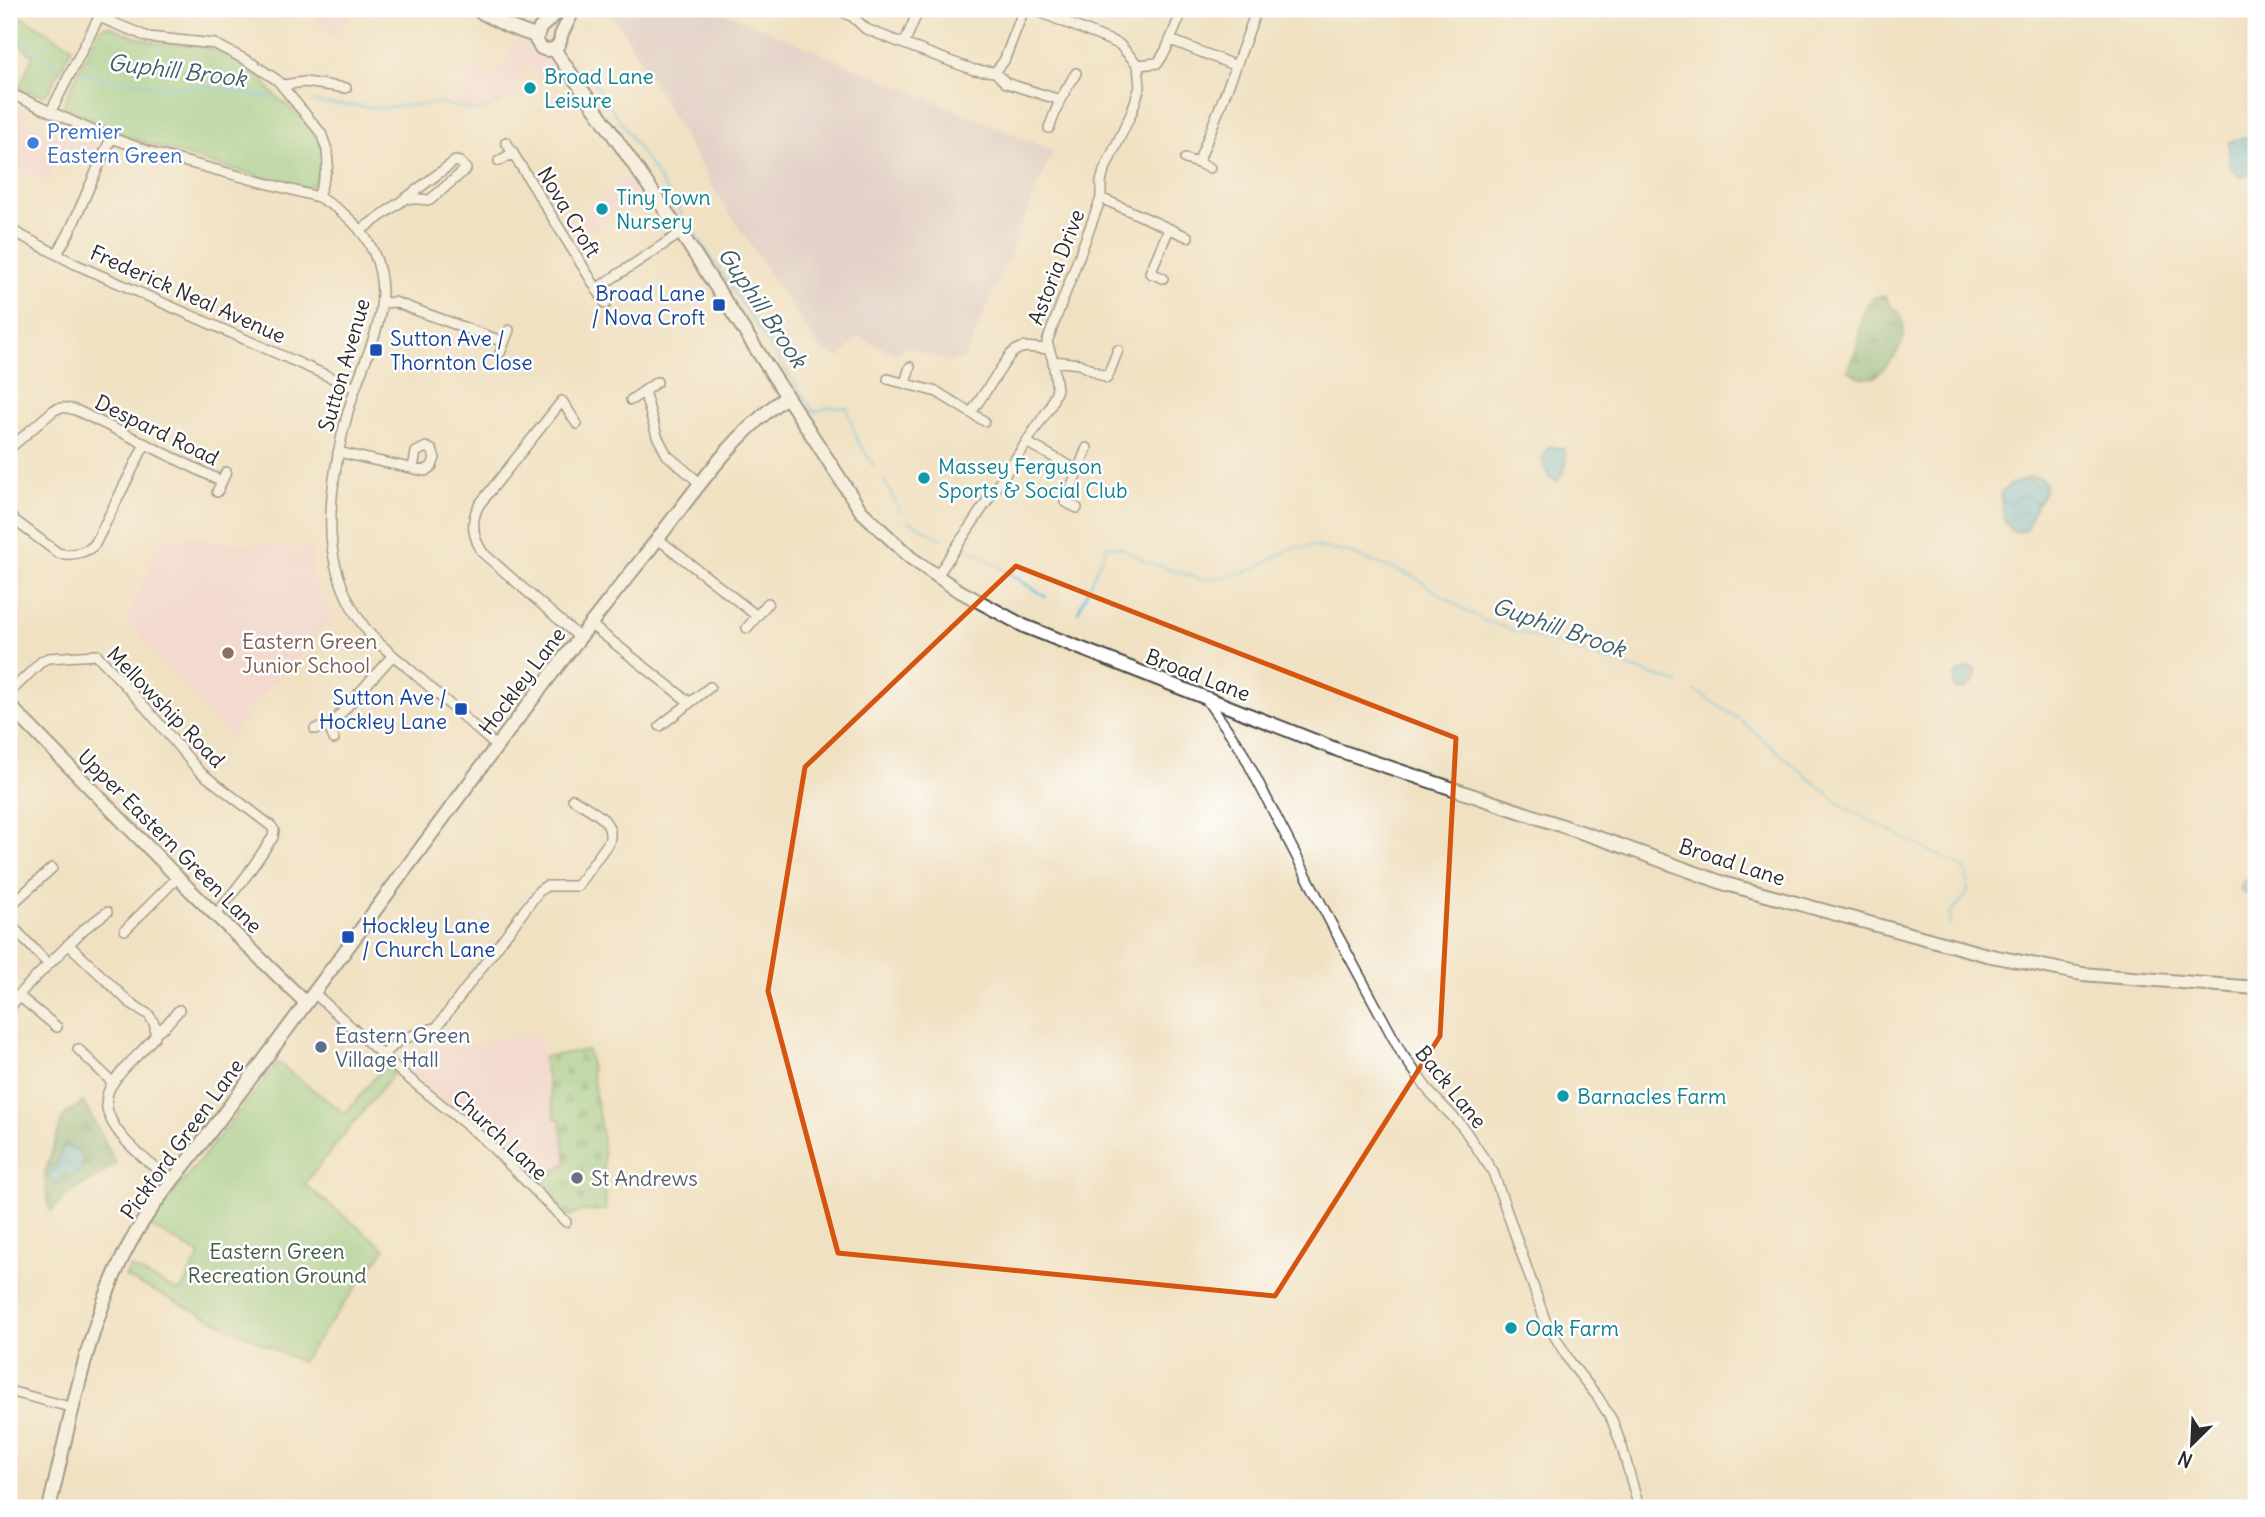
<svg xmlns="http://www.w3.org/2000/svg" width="2265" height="1517" viewBox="0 0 2265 1517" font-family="Delius,sans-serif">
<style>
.built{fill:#f5cfdb}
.industrial{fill:#d1bdcc}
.forest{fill:url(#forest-firs);stroke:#4c6e50;stroke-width:2}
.cemetery{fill:url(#cemetery-stones);stroke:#5a7d5a;stroke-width:2}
.park{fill:#88cf89;stroke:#5a7d5a;stroke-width:2}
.water{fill:url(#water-waves);stroke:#467585;stroke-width:2}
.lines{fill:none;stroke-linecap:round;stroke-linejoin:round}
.stream{stroke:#60bfdf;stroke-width:2.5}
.street-casing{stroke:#494642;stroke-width:12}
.secondary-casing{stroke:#494642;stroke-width:16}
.street{stroke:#fff;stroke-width:9}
.secondary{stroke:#fff;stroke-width:12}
.marked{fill:none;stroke:#d5540f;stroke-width:5;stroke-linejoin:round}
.culture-dot{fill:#0f9aa8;stroke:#fff;stroke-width:2.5}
.shop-dot{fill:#3f7fe0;stroke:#fff;stroke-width:2.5}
.transit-dot{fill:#1a4fb4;stroke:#fff;stroke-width:2.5}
.education-dot{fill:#8d6e63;stroke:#fff;stroke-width:2.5}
.service-dot{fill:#5c6f8a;stroke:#fff;stroke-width:2.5}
.worship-dot{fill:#6b7280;stroke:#fff;stroke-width:2.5}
.labels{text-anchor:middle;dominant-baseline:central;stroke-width:5;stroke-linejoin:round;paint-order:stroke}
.culture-label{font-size:21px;fill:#0d838f;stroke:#fff;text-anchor:start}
.shop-label{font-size:21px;fill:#366cbe;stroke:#fff;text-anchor:start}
.street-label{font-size:21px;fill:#2b2b2b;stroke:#fff}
.transit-label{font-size:21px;fill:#164399;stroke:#fff;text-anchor:end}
.education-label{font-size:21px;fill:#785e54;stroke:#fff;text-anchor:start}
.service-label{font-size:21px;fill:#4e5e75;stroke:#fff;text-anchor:start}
.worship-label{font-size:21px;fill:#5b616d;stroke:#fff;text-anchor:start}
.park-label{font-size:21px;fill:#475c47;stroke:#fff}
.water-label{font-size:23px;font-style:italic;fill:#3e5f6a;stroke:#fff}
</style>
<defs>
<pattern id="forest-firs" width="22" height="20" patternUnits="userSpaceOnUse" patternTransform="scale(1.75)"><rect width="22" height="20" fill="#6eb275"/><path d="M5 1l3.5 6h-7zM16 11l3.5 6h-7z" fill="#5b9160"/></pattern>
<pattern id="cemetery-stones" width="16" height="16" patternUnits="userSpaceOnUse" patternTransform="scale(1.75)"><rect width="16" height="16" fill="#88cf89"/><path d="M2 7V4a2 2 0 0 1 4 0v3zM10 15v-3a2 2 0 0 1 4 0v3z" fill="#6fa870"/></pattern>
<pattern id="water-waves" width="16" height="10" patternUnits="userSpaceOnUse" patternTransform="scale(1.75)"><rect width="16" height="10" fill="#60bfdf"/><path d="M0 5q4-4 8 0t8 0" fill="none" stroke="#4f9bb5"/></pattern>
</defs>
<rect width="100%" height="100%" fill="#fff"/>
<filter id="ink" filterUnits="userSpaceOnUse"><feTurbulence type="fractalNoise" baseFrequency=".0143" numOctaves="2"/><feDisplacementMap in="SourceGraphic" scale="14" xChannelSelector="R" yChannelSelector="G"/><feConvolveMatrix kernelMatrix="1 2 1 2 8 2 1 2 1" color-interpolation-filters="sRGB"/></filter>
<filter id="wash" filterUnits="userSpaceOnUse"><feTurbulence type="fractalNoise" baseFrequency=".00686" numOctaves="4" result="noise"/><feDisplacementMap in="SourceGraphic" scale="28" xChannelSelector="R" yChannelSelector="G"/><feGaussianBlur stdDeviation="1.57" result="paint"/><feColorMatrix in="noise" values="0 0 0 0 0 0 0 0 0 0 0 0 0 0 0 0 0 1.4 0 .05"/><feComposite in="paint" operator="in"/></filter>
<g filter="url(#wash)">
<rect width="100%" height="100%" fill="#f0e1c3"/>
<path class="built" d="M324,9H354L339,37L315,25Z
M516,39L539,53L557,68L548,81L525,67L523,77L525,79L510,101L499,103L497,101L480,112L456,106L477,64L490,70L489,74L496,76Z
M9,103L25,111L22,119L63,139L68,130L93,141L96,154L93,161L63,149L48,182L9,165V133L12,126L9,124Z
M634,173L646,194L588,233L577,216Z
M163,535L314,550L312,566L314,582L325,604L334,616L271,686L230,739L127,620Z
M539,1034L555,1118H560L567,1163L536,1184L398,1060L423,1050Z"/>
<path class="industrial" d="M607,9H716L1053,151L965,359L947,362L908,347L895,353L858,337L840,357L822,352L721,201L623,30Z"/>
<path class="forest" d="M1885,296L1892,307L1899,312C1901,316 1904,323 1904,329C1905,349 1888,365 1874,378L1859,377L1847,370L1856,350L1863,311L1873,298Z
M83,1102L104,1139L116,1164L66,1196L51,1212L47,1202L45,1173L63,1116Z"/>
<path class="cemetery" d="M588,1050L603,1141L606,1210L583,1211L568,1216L536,1184L567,1162L560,1119H555L543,1057Z"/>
<path class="park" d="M9,10L72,47L50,89L44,95L33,94L19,88L33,56L9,35Z
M109,26C126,34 141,40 160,43C181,46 203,44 224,53C234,57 247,66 256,73C263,78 267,87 273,93C294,116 322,121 322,159C322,173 319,185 304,188L209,163L131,138L66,108L64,104L65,100L97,33L103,27Z
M278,1063L345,1114L385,1065L394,1073L304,1184L385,1249L301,1362L125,1277L130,1267L180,1292L200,1255L151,1227L172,1195Z"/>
<path class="water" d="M2256,134V174L2240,177L2229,165V142Z
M1549,446L1564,449C1569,463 1566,470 1557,481L1549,478L1542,458Z
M2031,477L2041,478L2046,484C2042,505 2030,508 2028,528L2024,531L2013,532L2005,522L2000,494L2010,485Z
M1969,667L1976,670C1976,681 1971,685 1961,690L1954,688L1955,675Z
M2249,878L2256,879V892L2245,894L2240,888L2243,882Z
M67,1146L80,1151L82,1159L81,1171L72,1174H64L59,1183L53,1182L48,1175L57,1165L62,1148Z"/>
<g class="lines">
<path class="stream" d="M9,32L55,64
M585,68L814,412L830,407L847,408L857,440L873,465
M80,73L102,79H119L166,88L216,87L270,98
M312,102L379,108L441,103L481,112L498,103
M884,480L900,511
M909,521L942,539
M968,549L981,555L1046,597
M1078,612L1107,546L1122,548L1146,562L1204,580L1232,575L1254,569L1292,548L1312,546L1349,553L1413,576L1466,611L1485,621L1678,683
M1695,691L1739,719L1842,806L1965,869C1971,893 1969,895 1950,912V925"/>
</g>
</g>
<g filter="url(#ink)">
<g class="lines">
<defs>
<path id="street" d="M838,9L853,17L866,29L904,44L974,70L995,72L1004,61L1024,9
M99,17L148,37L215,44L250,62L277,80L321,133L327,150L328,165L318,197
M1064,21L1069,9
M1171,40L1236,66L1198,163L1210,168
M904,44L919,9
M1138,65L1158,63L1166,50L1183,9
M1236,66L1254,17
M995,72L1006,83L1060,100
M282,85L305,82L346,88
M9,93L98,133L156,154L318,197C373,226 394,274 375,334C369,353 361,371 355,389C339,437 322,518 336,567C342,590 354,614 369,633C380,646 396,657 408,668C438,694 467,720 496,746
M51,111L103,9
M1049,128L1060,100L1076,73
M506,142L606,304
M1185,159L1198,163
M499,161L513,153
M1101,198L1188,237
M9,229L75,264L355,388
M361,230L406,198L430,200L466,169L460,162L455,161L406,198
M57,254L69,233L111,138
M1163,278L1150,273L1169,229
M596,289L681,233
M382,303L394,302L504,342
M500,353L509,330
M1053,361L1080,364L1107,378L1118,350
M888,379L937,392L984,421
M905,383L910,367
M644,391L657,436L667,455L701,484
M631,400L657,382
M971,413L1010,355C1024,342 1031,349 1048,349
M577,424L562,401L479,505C470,521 473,538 483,553L579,637
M1026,442L1077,470
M9,449L54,410C63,406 69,408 78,411L221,481
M338,452C367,459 396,465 425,471L432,466L435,458L432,450L426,447L416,452L413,468
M217,492L226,472
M1077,508L1065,502L1087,448
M9,516L58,553C69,556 88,553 95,544L145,444
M658,539L757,616
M937,576L1050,407L1057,389L1053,361L1047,342L1101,198V182L1104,171L1131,114L1140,87L1138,65L1119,44L1032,9
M590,624L689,702
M747,628L768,603
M9,693L42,661L48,658L97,655L146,708L199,771L271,826L274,830L273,837L247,875L215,916
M1206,699L1241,749L1332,925L1402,1054L1431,1094L1462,1126L1493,1172L1545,1320L1572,1365L1597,1396L1612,1420L1622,1447L1639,1508
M660,726L710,687
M329,727L393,655
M315,729L329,727L334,739
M9,907L52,868
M9,923L48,964
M125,930L177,878
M68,944L129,1002L149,1015L155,1025V1036C142,1053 122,1067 111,1086C90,1121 148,1162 171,1180
M314,993L401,1072L484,1139L566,1222
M20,997L57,1027
M9,1009L23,990L84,929L107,912
M156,1032L165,1026L179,1010
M78,1049L113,1083
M383,1055L400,1040L437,1027L539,891L546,886H577L609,842C616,819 589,810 573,799
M9,1391L74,1408"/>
<path id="secondary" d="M475,9L507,26L535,36
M561,9L540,28L536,40L541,48C552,53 561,47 561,35L574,9
M554,49L681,233L861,511L911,558L956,589L1024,626L1338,750L1616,844L1726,884L1987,955L2082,974L2256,988
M9,705L191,891L306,1003
M49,1508C70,1423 88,1320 130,1243C153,1201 185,1166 213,1128C256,1072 297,1015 339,959C439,824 537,689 642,559C686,504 727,439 786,397"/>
</defs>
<use href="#street" class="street-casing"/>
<use href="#secondary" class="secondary-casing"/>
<use href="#street" class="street"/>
<use href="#secondary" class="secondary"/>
</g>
</g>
<path d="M0 0H2265V1517H0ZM1016,566L1456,738L1440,1036L1275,1296L838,1253L768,991L805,767Z" fill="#f0e1c3" fill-opacity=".55" fill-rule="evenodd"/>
<path class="marked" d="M1016,566L1456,738L1440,1036L1275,1296L838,1253L768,991L805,767Z"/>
<g class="culture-dot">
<circle cx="530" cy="88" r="7"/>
<circle cx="602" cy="209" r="7"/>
<circle cx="924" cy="478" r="7"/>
<circle cx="1563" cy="1096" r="7"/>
<circle cx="1511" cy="1328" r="7"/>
</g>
<circle class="shop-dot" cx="33" cy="143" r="7"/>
<g class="transit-dot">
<rect x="712" y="298" width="14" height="14" rx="3.5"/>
<rect x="369" y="343" width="14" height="14" rx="3.5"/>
<rect x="454" y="702" width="14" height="14" rx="3.5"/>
<rect x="341" y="930" width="14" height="14" rx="3.5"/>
</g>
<circle class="education-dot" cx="228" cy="653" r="7"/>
<circle class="service-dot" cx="321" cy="1047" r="7"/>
<circle class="worship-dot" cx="577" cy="1178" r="7"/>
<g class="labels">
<g class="culture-label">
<text x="544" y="76">Broad Lane<tspan x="544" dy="24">Leisure</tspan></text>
<text x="616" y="197">Tiny Town<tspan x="616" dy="24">Nursery</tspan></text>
<text x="938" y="466">Massey Ferguson<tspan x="938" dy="24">Sports &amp; Social Club</tspan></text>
<text x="1577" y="1096">Barnacles Farm</text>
<text x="1525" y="1328">Oak Farm</text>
</g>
<g class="shop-label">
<text x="47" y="131">Premier<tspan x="47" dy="24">Eastern Green</tspan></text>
</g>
<g class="street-label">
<text transform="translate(569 212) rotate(59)">Nova Croft</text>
<text transform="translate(1056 267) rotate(-69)">Astoria Drive</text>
<text transform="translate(188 294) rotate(24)">Frederick Neal Avenue</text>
<text transform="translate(344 365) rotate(-74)">Sutton Avenue</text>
<text transform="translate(157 430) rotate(26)">Despard Road</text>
<text transform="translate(1198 675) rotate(21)">Broad Lane</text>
<text transform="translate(522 681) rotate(-53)">Hockley Lane</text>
<text transform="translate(166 707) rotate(46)">Mellowship Road</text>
<text transform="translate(170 841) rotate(45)">Upper Eastern Green Lane</text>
<text transform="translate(1732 862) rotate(18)">Broad Lane</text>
<text transform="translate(1451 1087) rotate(51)">Back Lane</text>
<text transform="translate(500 1135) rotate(43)">Church Lane</text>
<text transform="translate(182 1139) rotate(-54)">Pickford Green Lane</text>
</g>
<g class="transit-label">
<text x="705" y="293">Broad Lane<tspan x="705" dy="24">/ Nova Croft</tspan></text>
<text x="390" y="338" text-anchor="start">Sutton Ave /<tspan x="390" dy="24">Thornton Close</tspan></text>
<text x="447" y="697">Sutton Ave /<tspan x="447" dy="24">Hockley Lane</tspan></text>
<text x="362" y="925" text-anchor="start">Hockley Lane<tspan x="362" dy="24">/ Church Lane</tspan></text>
</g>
<g class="education-label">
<text x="242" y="641">Eastern Green<tspan x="242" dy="24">Junior School</tspan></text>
</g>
<g class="service-label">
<text x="335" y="1035">Eastern Green<tspan x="335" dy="24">Village Hall</tspan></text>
</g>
<g class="worship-label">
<text x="591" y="1178">St Andrews</text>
</g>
<g class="park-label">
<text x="277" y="1251">Eastern Green<tspan x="277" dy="24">Recreation Ground</tspan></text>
</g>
<g class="water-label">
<text transform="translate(177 70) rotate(7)">Guphill Brook</text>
<text transform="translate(763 307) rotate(56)">Guphill Brook</text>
<text transform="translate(1559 627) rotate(19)">Guphill Brook</text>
</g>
</g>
<rect width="2265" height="1517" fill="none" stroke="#fff" stroke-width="35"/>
<g transform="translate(2192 1444) rotate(204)" stroke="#ffffff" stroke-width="5" paint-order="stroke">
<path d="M0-5L12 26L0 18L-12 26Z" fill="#2b2b2b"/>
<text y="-10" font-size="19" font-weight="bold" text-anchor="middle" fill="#2b2b2b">N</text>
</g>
</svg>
